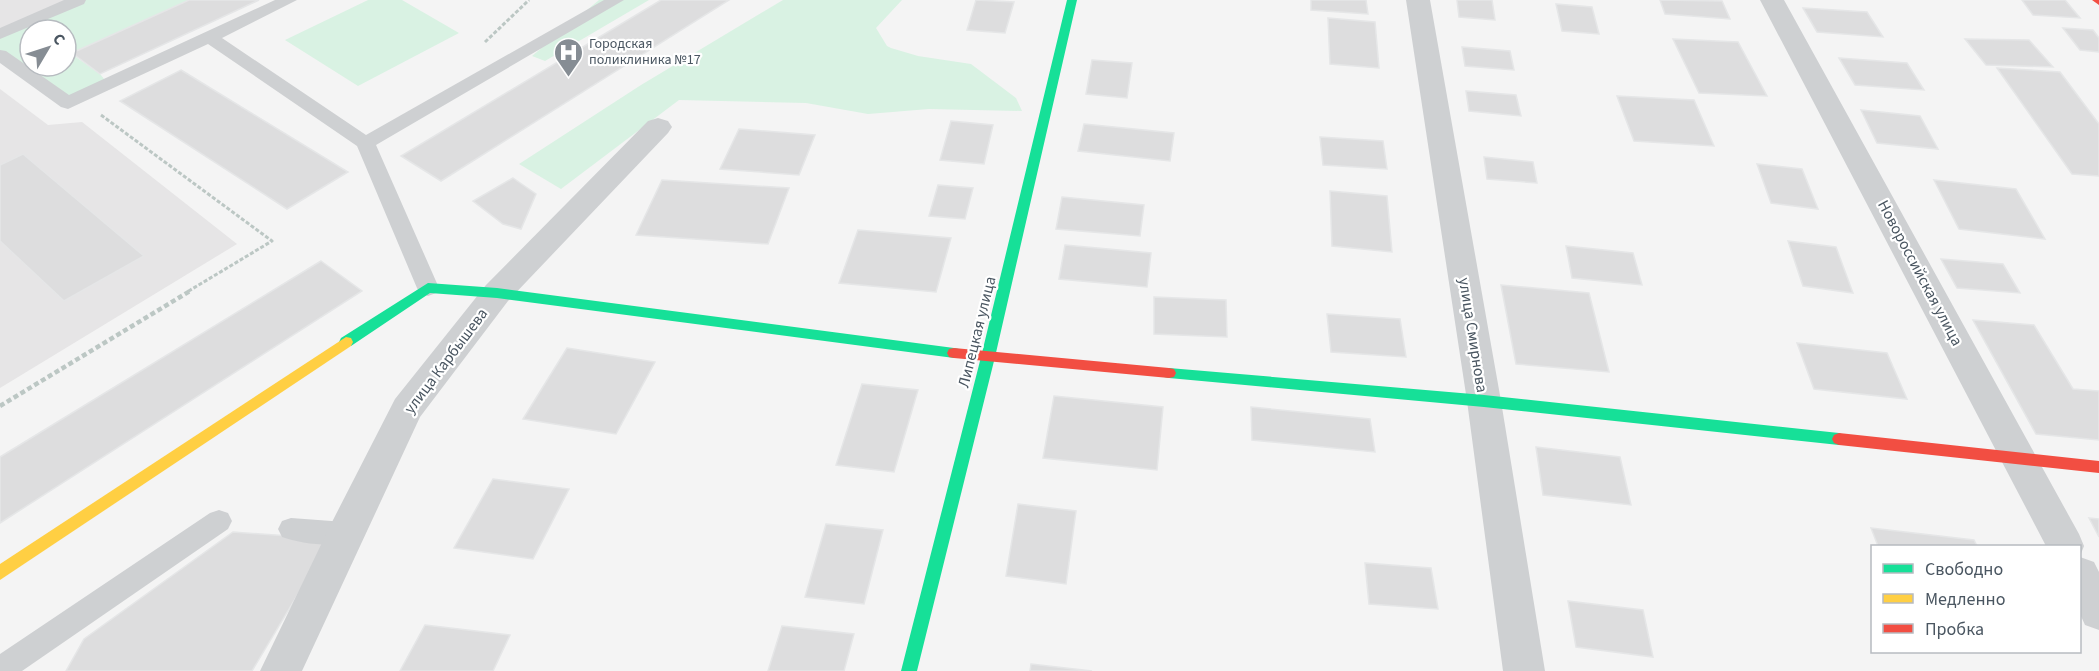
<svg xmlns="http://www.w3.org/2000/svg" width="2099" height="671" viewBox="0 0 2099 671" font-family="'Source Sans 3',sans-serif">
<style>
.education{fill:#e6e5e6}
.green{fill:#d9f2e3}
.building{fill:#ddddde;stroke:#e5e6e7;stroke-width:1.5}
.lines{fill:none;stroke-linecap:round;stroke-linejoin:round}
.path-far1{stroke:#bcc7c4;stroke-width:3;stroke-dasharray:4 2;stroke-linecap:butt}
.path{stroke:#bcc7c4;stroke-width:4.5;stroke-dasharray:5 3;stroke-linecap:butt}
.lane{fill:#ced0d2;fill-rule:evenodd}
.street{fill:#ced0d2;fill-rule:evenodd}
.fast{fill:#16e098;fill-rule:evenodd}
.slow{fill:#ffcf43;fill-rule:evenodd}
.jam{fill:#f24e42;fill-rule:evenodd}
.labels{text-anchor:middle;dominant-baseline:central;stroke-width:4.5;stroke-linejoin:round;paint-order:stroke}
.far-poi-label{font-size:14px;fill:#4a5661;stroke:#fff;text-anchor:start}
.street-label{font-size:16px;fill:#4a5661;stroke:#fff}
</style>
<rect width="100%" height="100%" fill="#f4f4f4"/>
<path class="education" d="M0,0H78L0,34Z
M0,89L48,125L82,122L237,244L0,388Z"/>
<path class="green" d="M78,0H189L72,53L66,49V30H30V66H66V50L100,74L109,85L68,103L0,55V34Z
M368,0H402L459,33L358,86L285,40Z
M599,0H649L545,61L532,56Z
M783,0H902L876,28L887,46L891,48L918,56L971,64L1016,98L1022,111L929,109L868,114L806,103L679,100L561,189L519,164L641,85Z"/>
<path class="building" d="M189,0H259L100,74L72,53Z
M661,0H729L441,181L401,156Z
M976,0L1014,2L1005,33L967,30Z
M1311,0H1366L1368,14L1311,10Z
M1457,0H1492L1495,20L1459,17Z
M1660,0L1722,1L1730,19L1665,14Z
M2022,0H2065L2080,18L2033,15Z
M1556,4L1592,7L1599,34L1562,31Z
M1803,8L1867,12L1883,37L1817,32Z
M1328,18L1375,22L1379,68L1330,64Z
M2063,28L2093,30L2099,38V52L2080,50Z
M1673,39L1738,42L1767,96L1699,93Z
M1965,39L2029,40L2053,67L1986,65Z
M1462,47L1510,51L1514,70L1465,66Z
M1839,58L1907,63L1924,90L1855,85Z
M1092,60L1132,63L1127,98L1086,94Z
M1997,68L2060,72L2099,124V176L2072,174Z
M181,70L348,172L287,209L120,101Z
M1466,91L1516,95L1521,116L1469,111Z
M1617,96L1694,100L1714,146L1634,141Z
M1861,110L1920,116L1938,149L1877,143Z
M951,121L993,125L984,164L940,160Z
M1084,124L1174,133L1170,161L1078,151Z
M739,129L815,135L799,175L720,169Z
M1320,137L1383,141L1387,169L1323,165Z
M23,154L144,256L64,301L0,241V165Z
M1484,157L1533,162L1537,183L1487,179Z
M1757,164L1802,169L1818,209L1771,203Z
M513,178L536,194L521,229L503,224L473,201Z
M662,180L789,188L768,244L636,235Z
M1934,180L2016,189L2045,239L1959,229Z
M938,185L973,188L965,219L929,216Z
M1330,191L1387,196L1392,252L1332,246Z
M1062,197L1144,205L1140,236L1056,229Z
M858,230L951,238L936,292L839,283Z
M1788,241L1836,247L1853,293L1803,286Z
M1065,245L1151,253L1147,287L1059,279Z
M1566,246L1633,253L1642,285L1572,278Z
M1941,259L2003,264L2020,293L1957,288Z
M321,261L362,291L0,523V457Z
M1501,285L1589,293L1609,372L1516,364Z
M1154,297L1226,300L1227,337L1154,334Z
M1327,314L1400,319L1406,357L1331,352Z
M1973,320L2034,325L2073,389L2099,391V440L2036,434Z
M1797,343L1887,353L1907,399L1814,389Z
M567,348L655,362L616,434L523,419Z
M862,384L918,390L894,472L836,465Z
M1054,396L1163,407L1157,470L1043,458Z
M1251,407L1370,419L1375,452L1252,440Z
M1536,447L1620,457L1631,505L1543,495Z
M493,479L569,489L533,559L454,548Z
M1018,504L1076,511L1066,584L1006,576Z
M2089,518L2099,519V537Z
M826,524L883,530L864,604L805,597Z
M1871,528L1974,540L1977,546H1878Z
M233,532L331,539L252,671H66L84,639Z
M1365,563L1431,568L1438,609L1369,604Z
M1568,601L1643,610L1653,657L1576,647Z
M425,625L510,635L493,671H400Z
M782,626L854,634L844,671H768Z
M1031,664L1092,671H1030Z"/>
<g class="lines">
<path class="path-far1" d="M485,42L529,0
M101,115L272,241L187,292"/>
<path class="path" d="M0,406L190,291"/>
<path class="lane" d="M64,0H86L84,4L0,39V28Z
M275,0H297L222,38L366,135L604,0H624L376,145L439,288L436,293L428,296L420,293L417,288L357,146L208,44L68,109L61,107L0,63V50L6,51L69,95Z
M219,510L228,513L232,521L228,529L22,671H0V654L210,513Z
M291,518L345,522L354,525L358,533L354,541C335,548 301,544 282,537L278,529L282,521Z"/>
<path class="street" d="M1406,0H1430L1501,401L1545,671H1503L1467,401Z
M1760,0H1784L2079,534L2084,546L2080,556V546H2046Z
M658,118L668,121L672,127L668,133L508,301L420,417L302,671H260L332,522L395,399L486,285L648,121Z
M2080,557L2094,562L2099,572V630L2085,625L2080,614Z"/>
<path class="fast" d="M1067,0H1077L995,357L917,671H901L981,357Z
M428,283L497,288L954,348L959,349L961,353L959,357L954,358L497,298L430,293L351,346H341L339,342L341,338Z
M1169,368L1484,395L1839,433L1844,435L1846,439L1844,443L1839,445L1484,407L1169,378L1164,377L1162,373L1164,369Z"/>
<path class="slow" d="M346,337L351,338L353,342L351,346L0,580V564Z"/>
<path class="jam" d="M2092,0H2099V5Z
M954,348L1169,368L1174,369L1176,373L1174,377L1169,378L954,358L949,357L947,353L949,349Z
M1839,433L2099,461V473L1839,445L1834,443L1832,439L1834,435Z"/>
</g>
<defs>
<symbol id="hospital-pin" viewBox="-11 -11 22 30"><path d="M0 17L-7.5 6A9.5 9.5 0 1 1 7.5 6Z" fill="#868d94" stroke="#fff"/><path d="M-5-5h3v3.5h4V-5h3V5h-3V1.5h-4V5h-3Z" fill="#fff"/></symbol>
</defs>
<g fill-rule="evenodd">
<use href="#hospital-pin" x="552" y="36" width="33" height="45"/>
</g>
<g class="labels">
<g class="far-poi-label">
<text x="589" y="44">Городская<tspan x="589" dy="16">поликлиника №17</tspan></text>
</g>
<g class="street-label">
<text transform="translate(1920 273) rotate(62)">Новороссийская улица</text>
<text transform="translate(977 332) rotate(-76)">Липецкая улица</text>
<text transform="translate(1473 335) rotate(81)">улица Смирнова</text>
<text transform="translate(446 361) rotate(-53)">улица Карбышева</text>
</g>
</g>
<rect x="1871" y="545" width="210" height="108" fill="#ffffff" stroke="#b7bbc0" stroke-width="1.5"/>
<rect x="1883" y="564" width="30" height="9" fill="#16e098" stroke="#b7bbc0" stroke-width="1.5"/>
<text x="1925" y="575" font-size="18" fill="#4a5661">Свободно</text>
<rect x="1883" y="594" width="30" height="9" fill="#ffcf43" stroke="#b7bbc0" stroke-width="1.5"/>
<text x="1925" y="605" font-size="18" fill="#4a5661">Медленно</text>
<rect x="1883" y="624" width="30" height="9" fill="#f24e42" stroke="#b7bbc0" stroke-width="1.5"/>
<text x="1925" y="635" font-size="18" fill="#4a5661">Пробка</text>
<g transform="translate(48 48) rotate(51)"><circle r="28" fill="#ffffff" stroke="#b7bbc0" stroke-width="1.5"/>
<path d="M0-4.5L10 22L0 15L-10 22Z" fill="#868d94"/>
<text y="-9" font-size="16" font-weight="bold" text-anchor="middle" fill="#4a5661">С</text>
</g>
</svg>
